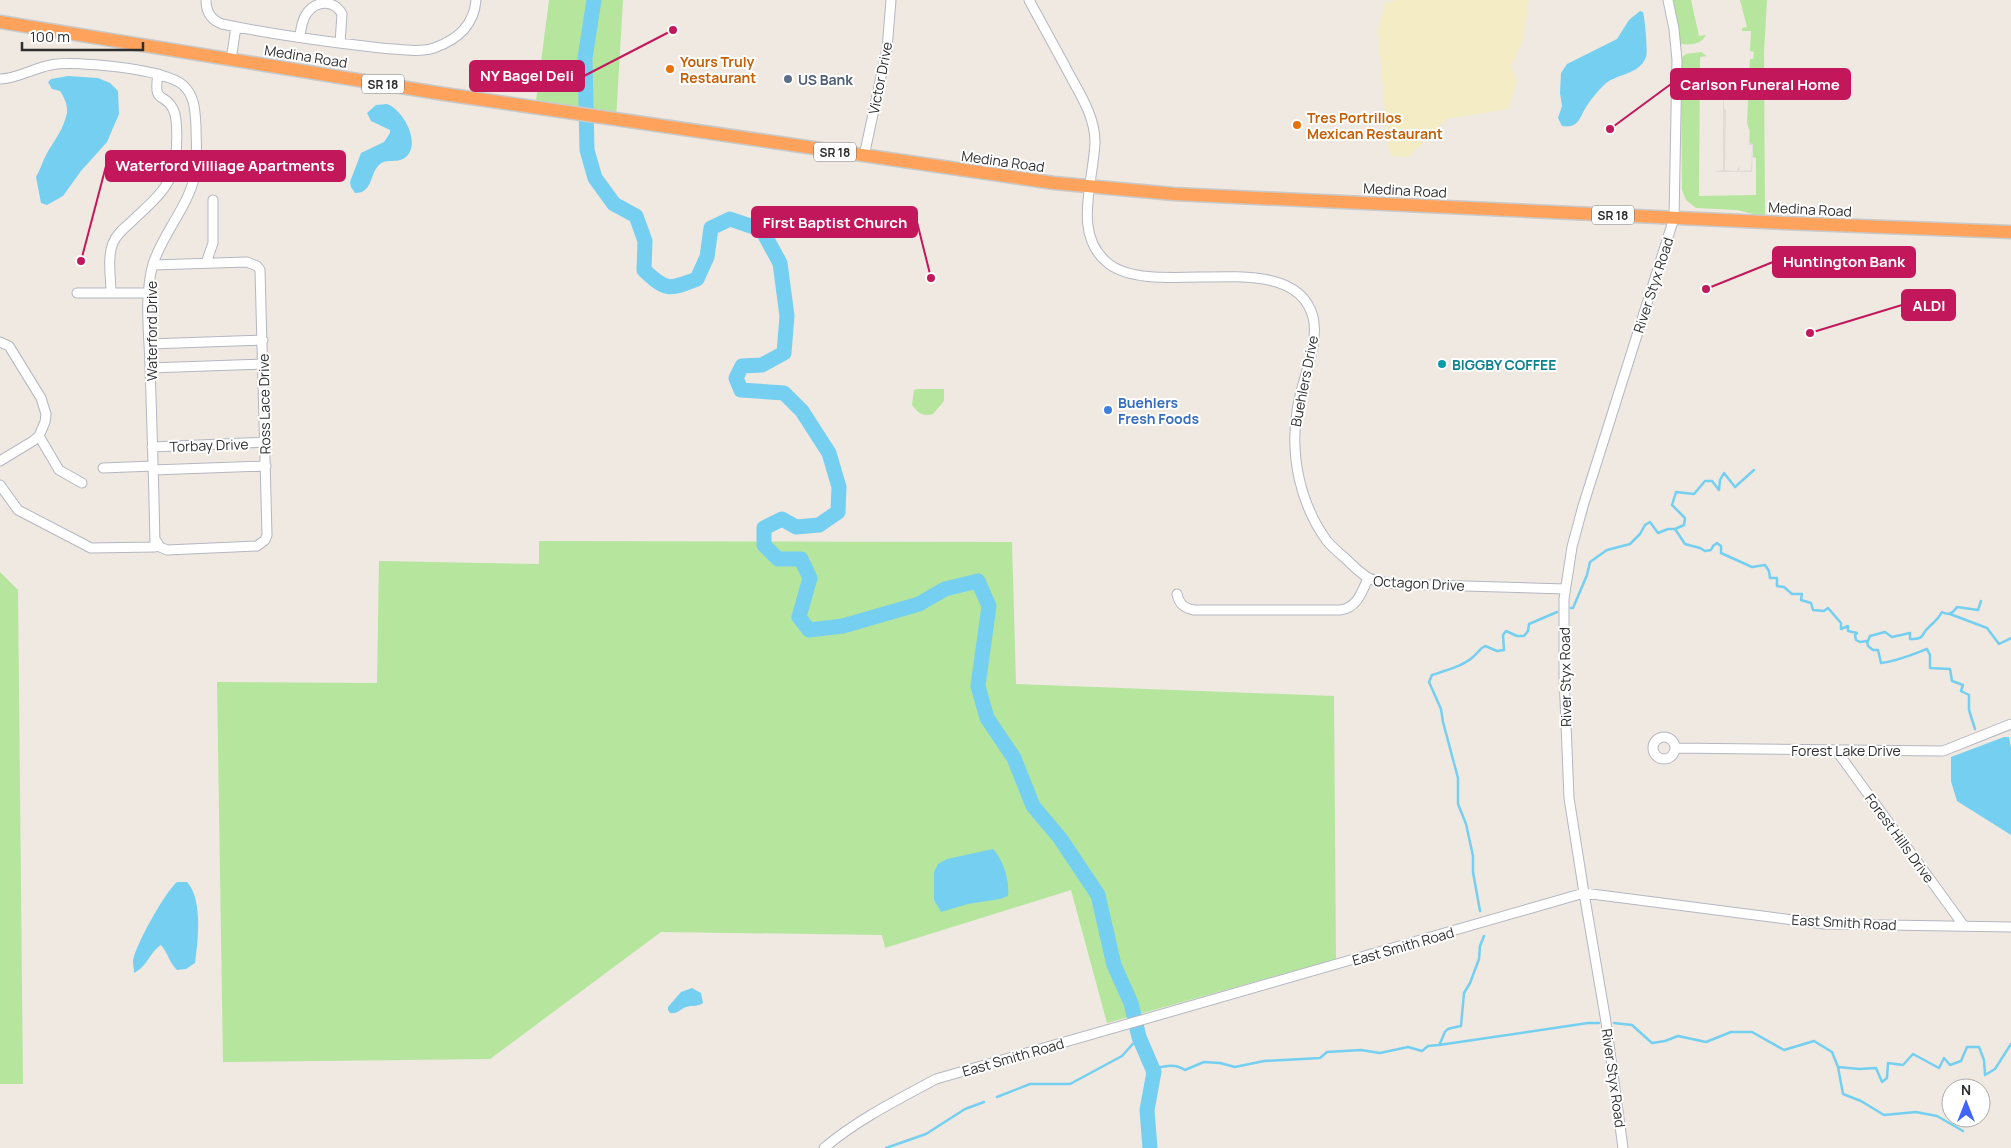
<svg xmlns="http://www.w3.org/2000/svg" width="2011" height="1148" viewBox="0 0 2011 1148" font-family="Manrope,sans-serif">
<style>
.green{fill:#b6e59e}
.sand{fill:#f3ecc5}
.plaza{fill:#dfdcd8}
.water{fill:#75cff0}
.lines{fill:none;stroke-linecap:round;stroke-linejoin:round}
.stream{stroke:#75cff0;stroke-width:2.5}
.river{stroke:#75cff0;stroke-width:15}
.minor-casing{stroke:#b4b7c1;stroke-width:11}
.highway-casing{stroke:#c9c9c9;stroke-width:15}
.minor{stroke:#fff;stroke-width:9}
.highway{stroke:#ffa35c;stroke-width:12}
.food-dot{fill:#e8710a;stroke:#fff;stroke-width:2}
.service-dot{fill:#5c6f8a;stroke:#fff;stroke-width:2}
.culture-dot{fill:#0f9aa8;stroke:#fff;stroke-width:2}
.shop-dot{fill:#3f7fe0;stroke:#fff;stroke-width:2}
.labels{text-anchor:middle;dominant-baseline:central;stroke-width:4;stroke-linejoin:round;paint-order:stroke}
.shield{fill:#fff;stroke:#6d6d6d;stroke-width:1}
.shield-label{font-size:12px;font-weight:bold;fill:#2e2e2e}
.street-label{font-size:14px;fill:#2e2e2e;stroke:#fff}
.food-label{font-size:14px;font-weight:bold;fill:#c56008;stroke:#fff;text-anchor:start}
.service-label{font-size:14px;font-weight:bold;fill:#4e5e75;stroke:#fff;text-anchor:start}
.culture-label{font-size:14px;font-weight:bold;fill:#0d838f;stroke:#fff;text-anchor:start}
.shop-label{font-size:14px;font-weight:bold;fill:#366cbe;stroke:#fff;text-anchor:start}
.leader{fill:none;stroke:#c2185b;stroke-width:2}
.callout-dot{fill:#c2185b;stroke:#fff;stroke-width:2}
.callout{fill:#c2185b;stroke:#c2185b;stroke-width:2}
.callout-label{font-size:15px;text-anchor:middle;font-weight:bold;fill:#fff}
</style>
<rect width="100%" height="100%" fill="#efe9e1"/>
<path class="green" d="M549,0H623L616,120L535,108Z
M1672,0H1691L1699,36L1706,35C1701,45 1690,45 1679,44Z
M1740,0H1767L1764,52L1765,217L1737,210L1696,208L1686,200L1682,190L1681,58L1686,54L1701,52L1707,56L1700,57L1699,196L1756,195V158L1753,157V144H1750V129H1749L1747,123L1749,79L1747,77H1749L1750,59H1753L1754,52L1750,51L1751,31H1742V28L1747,27Z
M918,389H944V401L933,414C923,417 918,413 912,405L914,390Z
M539,541L1012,542L1016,684L1334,696L1336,959L1107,1023L1071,890L885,948L882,935L661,932L490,1059L223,1062L217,682L377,683L379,561L539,564Z
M0,572L18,590L23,1084H0Z"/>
<path class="sand" d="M1398,0H1529L1523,41L1511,66L1517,82L1508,109L1447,119L1408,157L1391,156L1388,146L1378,30L1385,3Z"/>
<path class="plaza" d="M1723,80H1724V107L1726,111L1725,170L1737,171L1739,166L1740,171L1751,170L1752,145H1749V129H1750V143L1753,144L1752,172H1716V171L1723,170Z"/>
<path class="water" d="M1640,11L1643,12C1645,19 1648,52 1646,57C1639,76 1615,73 1603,86C1598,91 1592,98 1588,104C1580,115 1580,129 1562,126L1558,118L1562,106L1560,93L1561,73L1567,64L1617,39L1629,20Z
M68,76L98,78L110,83L118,91L119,114L107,142L81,171L63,196L47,205L41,203L36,177C40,170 42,163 46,155C53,142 64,129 67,113C68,105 64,97 60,91L52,89L48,82L51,79Z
M387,104C402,109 421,141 407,156C398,165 387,157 379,165C369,175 373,193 355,193L351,187L350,182L361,153L384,142L390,133V130L371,121L367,113L376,105Z
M2004,737H2009L2011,748V835L1957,801L1951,781V757Z
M993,849C1003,859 1010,881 1008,896L1000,899L968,904L941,912L934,900V872L938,864L947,859Z
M177,882H187C203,899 198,941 195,963L186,969L177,970C169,962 168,953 161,945C149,953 148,966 134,973C134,969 133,964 133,961C135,946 165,892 177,882Z
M692,988L701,993L703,1003C697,1007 693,1005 686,1007C680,1009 678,1014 670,1013L668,1010V1007L681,992Z"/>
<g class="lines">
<path class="stream" d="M1675,529L1684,525L1685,518L1672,505L1676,492L1694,494L1705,481H1712L1719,490L1720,480L1724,473L1735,487L1754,470
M1571,608H1573L1587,575L1590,562L1607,550L1630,544L1640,534L1645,525L1650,522L1658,533L1668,529H1675L1685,544L1700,548L1705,551L1711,550L1713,546L1717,543L1721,546V553L1752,567L1765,565L1769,571L1770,578H1777V586L1784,587L1792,594H1802L1801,600L1811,603L1813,610L1824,611L1828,608L1841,623V629L1848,626V631L1857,633L1855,635L1856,640L1860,642L1867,641L1868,646L1873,650H1878L1881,663C1898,661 1911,655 1927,649L1930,655V668L1950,669L1952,681L1963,685L1961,691L1969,695V710L1975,729
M1950,614L1987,628L1999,644L2011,638
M1868,641L1870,636L1885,632L1892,637L1910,633V639C1927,639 1920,634 1929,627C1935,621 1937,621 1942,612C1949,616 1953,613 1957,607L1978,610L1981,601
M1480,911L1473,872V856L1466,824L1458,804V778L1443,722L1441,709L1429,682L1432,675C1445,671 1463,666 1473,657C1478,653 1479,649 1485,646L1497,651L1504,650L1503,635L1506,631L1517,636H1524L1528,631L1529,624L1557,612
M1614,1023L1632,1025L1652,1043L1665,1041L1678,1036L1706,1042L1731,1032H1752L1784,1050L1814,1041L1832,1052L1838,1067L1859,1069L1876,1068L1882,1082L1887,1078L1888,1063L1903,1065L1913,1054L1939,1068L1944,1058L1950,1065L1961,1061L1967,1047H1979L1984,1060L1985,1075L1995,1069L2011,1044
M1439,1045L1588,1023H1599
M1838,1067L1843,1094L1861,1101L1884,1115L1916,1112L1937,1116L1963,1131
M1153,1069C1165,1066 1174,1063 1185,1070L1204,1062L1220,1063L1235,1067L1264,1061L1320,1058L1327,1052L1361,1050L1380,1053L1408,1047L1422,1051L1428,1046L1439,1045C1448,1030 1439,1030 1461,1026L1464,993L1470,983L1479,959L1480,946L1484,936
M997,1097L1030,1084H1070L1122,1056L1139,1037
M886,1148L926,1134L965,1109L984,1102"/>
<path class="river" d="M594,0L585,58L587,150L595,178L614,204L636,216L645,241L644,270C666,291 669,290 697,279L707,257L711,228L730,219L762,230L780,263L787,316L784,353L762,365L742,366L736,378L741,390L784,393L802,411L829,453L839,487L838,512L819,525L796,527L782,519L764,528V545L778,559H801L810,578L799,617L809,630L843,626L919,604L945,589L978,581L989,606L978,686L987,718L1014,758L1033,806L1060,838L1098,895L1114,965L1131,1003L1139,1037L1154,1072L1147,1110L1150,1148"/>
<defs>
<path id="minor" d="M206,0C206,12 211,20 222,24C275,35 328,42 381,48C398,49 418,53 434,48C457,40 474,25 476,0
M1029,0C1041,22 1053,44 1065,66C1077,90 1095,114 1095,142C1094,181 1071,235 1109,264C1156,300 1294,244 1313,317C1320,345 1300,383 1297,411C1290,456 1300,504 1327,541C1332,547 1339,553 1345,558C1352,565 1359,572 1367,577C1375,582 1386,582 1395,584L1565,589
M300,36C301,28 302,20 307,13C317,0 334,0 342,14L340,43
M231,60L236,27
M0,79C17,79 33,68 51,65C75,60 165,69 183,85C195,96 195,111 196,126C196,142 198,160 195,175C188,207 163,233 153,264C144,296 149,333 150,366C152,426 154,486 155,547L91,548L18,510L0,485
M864,156L887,49L891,0
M206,263L213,243V200
M153,265L247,262L257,266L260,270L267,535L265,540L257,546L167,550L160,547L155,539
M77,293H149
M111,293C111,278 107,257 113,243C116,235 123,229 130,223C146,207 167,192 173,170C177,158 179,120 173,109C164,91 153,106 158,74
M0,342L9,346L41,398L46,414L45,422L39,436L33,441L0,461
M150,344L263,340
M150,368L263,364
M39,436L59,470L82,483
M152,447L265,442
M103,468L153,466
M153,470L266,466
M1177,594C1179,604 1184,608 1194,610H1340C1357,608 1362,592 1368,578
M1653 748a11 11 0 1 1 22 0a11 11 0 1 1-22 0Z
M1675,748L1943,751L2011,724
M1836,750L1964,926
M824,1148C857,1120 897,1100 936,1079L1584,893L1824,924L2011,927
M1623,1148L1606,1022L1584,893L1569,798L1564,675V599L1572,547L1583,506L1674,218L1677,60L1674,29L1668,0"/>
<path id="highway" d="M0,22L444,94L1054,183L1174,194L1784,223L2011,232"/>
</defs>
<use href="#minor" class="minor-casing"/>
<use href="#highway" class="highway-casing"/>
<use href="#minor" class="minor"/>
<use href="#highway" class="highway"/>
</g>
<g class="food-dot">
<circle cx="670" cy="69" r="5"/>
<circle cx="1297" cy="125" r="5"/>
</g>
<circle class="service-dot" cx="788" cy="79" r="5"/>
<circle class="culture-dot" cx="1442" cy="364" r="5"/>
<circle class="shop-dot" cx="1108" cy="410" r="5"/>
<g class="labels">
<g class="shield">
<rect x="362" y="74.5" width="42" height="19" rx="4"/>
<rect x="814" y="142.5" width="42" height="19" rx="4"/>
<rect x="1592" y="205.5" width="42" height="19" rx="4"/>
</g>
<g class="shield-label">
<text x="383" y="84">SR 18</text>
<text x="835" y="152">SR 18</text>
<text x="1613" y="215">SR 18</text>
</g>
<g class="street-label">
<text transform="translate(306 56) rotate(9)">Medina Road</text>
<text transform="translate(880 78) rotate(-79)">Victor Drive</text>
<text transform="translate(1003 161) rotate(8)">Medina Road</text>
<text transform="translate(1405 190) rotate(3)">Medina Road</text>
<text transform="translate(1810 209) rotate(3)">Medina Road</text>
<text transform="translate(1653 285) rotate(-72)">River Styx Road</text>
<text transform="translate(151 331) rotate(-90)">Waterford Drive</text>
<text transform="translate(1304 381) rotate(-79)">Buehlers Drive</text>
<text transform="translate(264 404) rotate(-91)">Ross Lace Drive</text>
<text transform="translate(209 445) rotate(-2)">Torbay Drive</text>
<text transform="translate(1419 583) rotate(3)">Octagon Drive</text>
<text transform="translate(1565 677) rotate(-91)">River Styx Road</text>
<text x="1846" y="750">Forest Lake Drive</text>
<text transform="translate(1900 838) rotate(54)">Forest Hills Drive</text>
<text transform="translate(1844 922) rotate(3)">East Smith Road</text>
<text transform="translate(1403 946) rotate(-16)">East Smith Road</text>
<text transform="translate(1013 1057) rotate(-16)">East Smith Road</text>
<text transform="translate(1614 1078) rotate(82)">River Styx Road</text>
</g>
<g class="food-label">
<text x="680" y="61">Yours Truly<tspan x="680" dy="16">Restaurant</tspan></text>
<text x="1307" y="117">Tres Portrillos<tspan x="1307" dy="16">Mexican Restaurant</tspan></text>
</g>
<g class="service-label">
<text x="798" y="79">US Bank</text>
</g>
<g class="culture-label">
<text x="1452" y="364">BIGGBY COFFEE</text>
</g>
<g class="shop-label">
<text x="1118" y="402">Buehlers<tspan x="1118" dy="16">Fresh Foods</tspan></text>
</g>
</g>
<path class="leader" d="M673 30L584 76M1610 129L1671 84M81 261L106 166M931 278L917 222M1706 289L1773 262M1810 333L1902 305"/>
<g class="callout-dot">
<circle cx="673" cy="30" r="5"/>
<circle cx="1610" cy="129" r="5"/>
<circle cx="81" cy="261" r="5"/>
<circle cx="931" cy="278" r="5"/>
<circle cx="1706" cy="289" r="5"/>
<circle cx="1810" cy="333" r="5"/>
</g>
<g class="callout">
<rect x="470" y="61" width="114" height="30" rx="5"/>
<rect x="1671" y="69" width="179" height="30" rx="5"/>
<rect x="106" y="151" width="239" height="30" rx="5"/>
<rect x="752" y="207" width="165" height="30" rx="5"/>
<rect x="1773" y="247" width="142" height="30" rx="5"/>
<rect x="1902" y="290" width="53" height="30" rx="5"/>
</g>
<g class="callout-label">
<text x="527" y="81">NY Bagel Deli</text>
<text x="1760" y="90">Carlson Funeral Home</text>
<text x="225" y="171">Waterford Villiage Apartments</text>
<text x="835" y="228">First Baptist Church</text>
<text x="1844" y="267">Huntington Bank</text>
<text x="1929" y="311">ALDI</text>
</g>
<g transform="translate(1966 1103)"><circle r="24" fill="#ffffff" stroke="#ababab"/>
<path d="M0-4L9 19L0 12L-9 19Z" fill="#4264fb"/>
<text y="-8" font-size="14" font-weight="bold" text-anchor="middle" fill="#2e2e2e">N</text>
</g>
<path d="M22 42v8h121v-8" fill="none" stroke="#2e2e2e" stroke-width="2.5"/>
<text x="30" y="42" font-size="15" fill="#2e2e2e" stroke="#ffffff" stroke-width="4" paint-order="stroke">100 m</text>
</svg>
